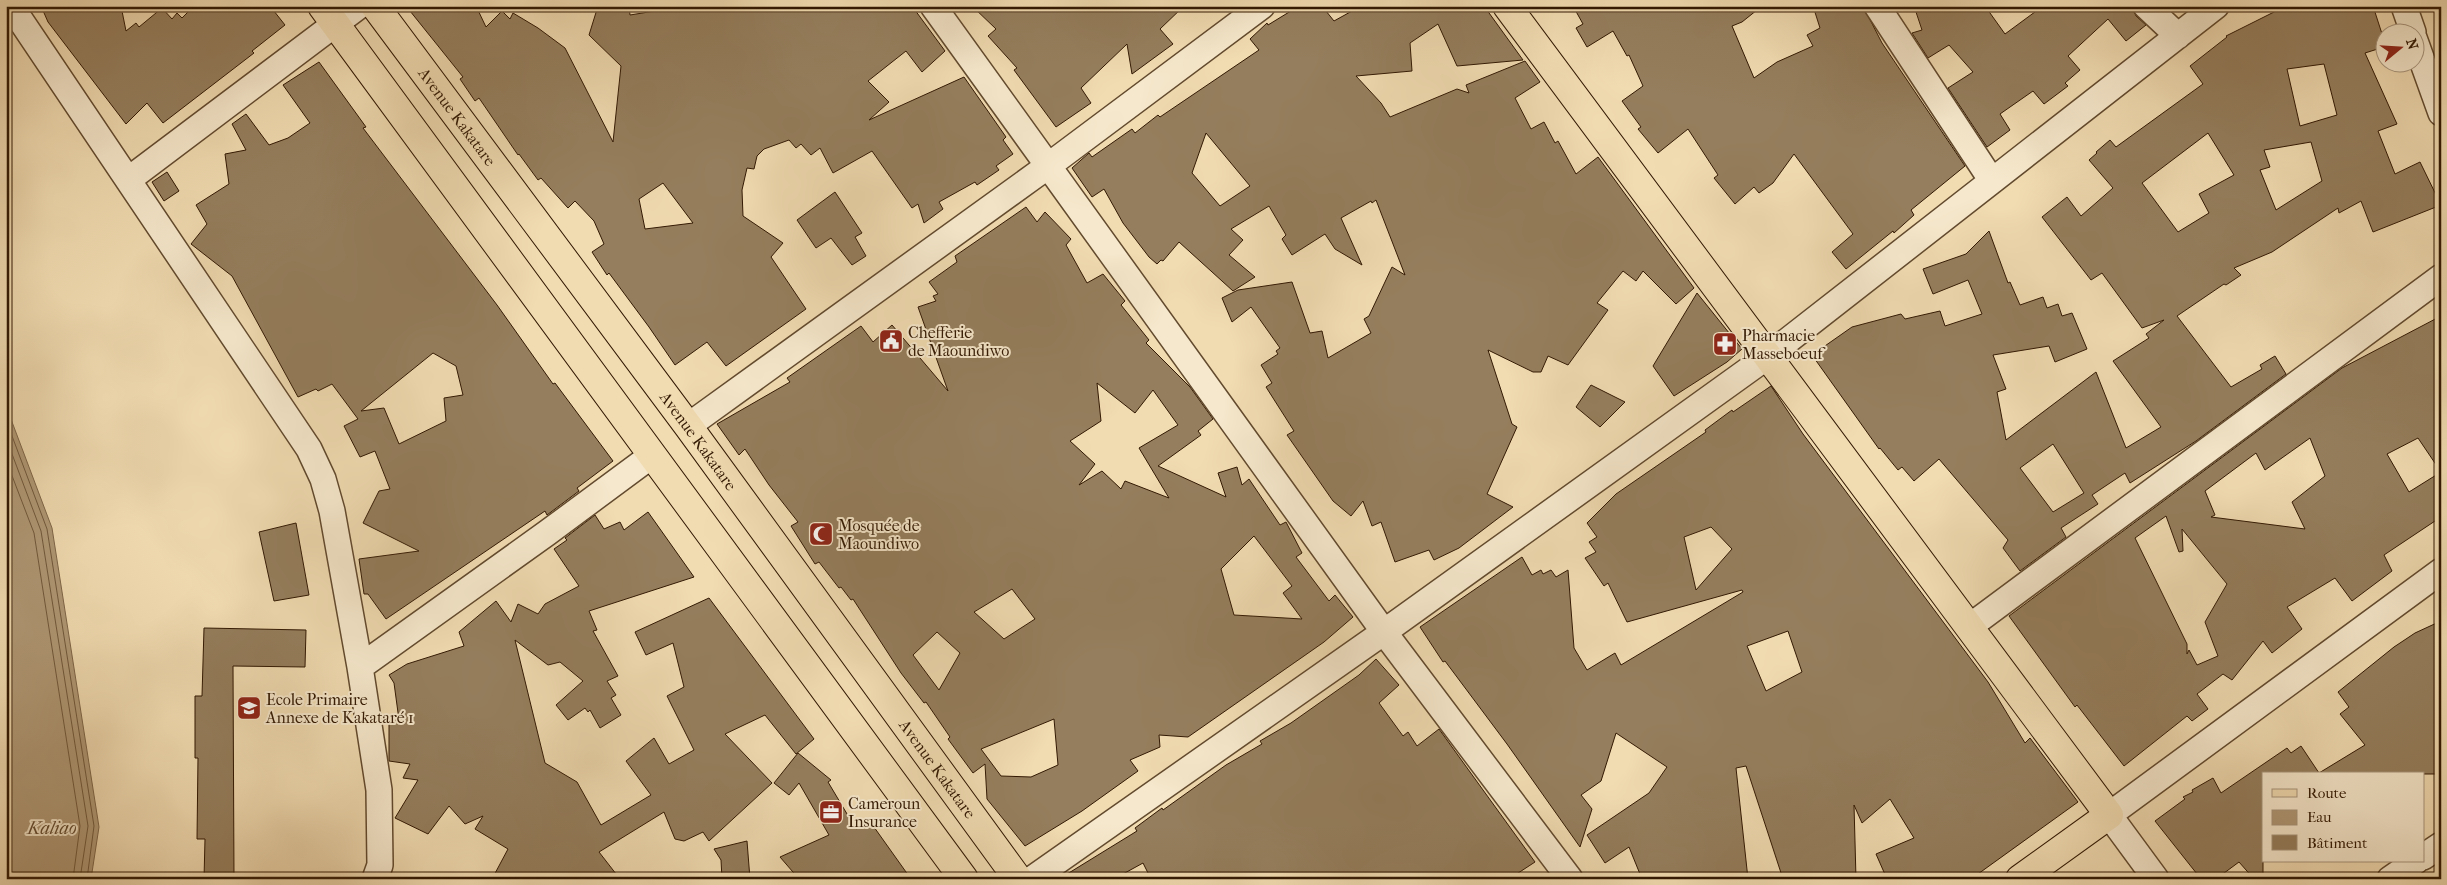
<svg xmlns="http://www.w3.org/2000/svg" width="2447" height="885" viewBox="0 0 2447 885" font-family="'IM FELL French Canon',serif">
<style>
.water{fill:#b09976;stroke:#7e6648}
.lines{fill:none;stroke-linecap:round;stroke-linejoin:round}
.shore{stroke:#71593c;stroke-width:1}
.building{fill:#957e5d;stroke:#321903;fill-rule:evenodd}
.minor-casing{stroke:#624a2e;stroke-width:28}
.major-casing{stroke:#321903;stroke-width:30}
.minor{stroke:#f6e8cc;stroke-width:25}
.major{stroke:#f1dbb1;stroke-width:28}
.labels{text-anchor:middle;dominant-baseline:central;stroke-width:4;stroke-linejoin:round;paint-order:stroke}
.street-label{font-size:16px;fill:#321903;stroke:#f6e8cc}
.poi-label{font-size:16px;fill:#321903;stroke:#f6e8cc;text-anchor:start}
.water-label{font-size:18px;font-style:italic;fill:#644c31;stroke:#f6e8cc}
</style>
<rect width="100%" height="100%" fill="#f1dbb1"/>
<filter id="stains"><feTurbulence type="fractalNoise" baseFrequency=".004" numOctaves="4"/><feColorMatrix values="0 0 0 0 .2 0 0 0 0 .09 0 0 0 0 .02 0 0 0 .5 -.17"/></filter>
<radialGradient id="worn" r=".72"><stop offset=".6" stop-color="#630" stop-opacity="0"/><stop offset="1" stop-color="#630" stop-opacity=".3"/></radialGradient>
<path class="water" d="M6,406L52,528L99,827L91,879H6Z"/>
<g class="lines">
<path class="shore" d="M6,420L47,529L94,826L87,879
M6,438L41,531L88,826L80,879
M6,460L34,533L80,826L73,879"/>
</g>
<path class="building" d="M41,6H121L126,31L136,23L139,27L162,8L172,19L177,13L182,18L194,6H270L285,25L252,51L254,53L163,123L147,103L126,124L48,22Z
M406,6H476L486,27L502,11L510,19L513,13L538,28L565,48L613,142L621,66L589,35L598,6H629L630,15L661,10L663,6H912L945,51L922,72L906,51L868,81L889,102L869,120L964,77L1006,137L1003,140L1013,154L996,166L999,170L977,185L975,182L939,202L943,209L924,223L918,204L912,208L872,151L833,173L820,148L811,155L801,144L796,148L789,140L764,149L757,156L754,169L747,168L742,190L743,216L783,243L771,257L806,309L726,366L707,342L675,365L649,327L609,273L607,275L592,252L604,244L594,221L575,201L568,208L541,178L538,180L519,154L518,155L479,98L475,101L460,79L463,77ZM663,183L693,223L645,229L639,199Z
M972,6H1184L1160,29L1173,44L1132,74L1127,44L1081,88L1091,103L1056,127L1014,70L1017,68L988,36L996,29Z
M1299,6H1322L1334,21L1361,6H1484L1523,60L1457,66L1438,24L1410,43L1412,71L1356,76L1381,103L1390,117L1457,89L1469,93L1466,85L1525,61L1540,82L1515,98L1531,129L1544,122L1555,143L1558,141L1576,174L1598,157L1694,288L1676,304L1643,271L1636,281L1623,271L1597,303L1608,310L1568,365L1548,356L1541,372H1533L1488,350L1512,424L1517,427L1487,494L1513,507L1459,548L1434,560L1429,550L1395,562L1381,522L1372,526L1363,501L1351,516L1333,501L1287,435L1294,431L1266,387L1272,383L1261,365L1278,354L1276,351L1280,348L1251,307L1232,322L1222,298L1238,290L1292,282L1310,333L1322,331L1328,358L1371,333L1364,319L1369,316L1392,267L1405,275L1376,200L1372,203L1371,201L1341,218L1362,265L1335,249L1325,234L1292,255L1282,239L1286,235L1269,206L1231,229L1243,240L1229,255L1255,277L1233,291L1179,242L1163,261L1161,260L1157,264L1149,257L1123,223L1104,189L1092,197L1072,168L1089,153L1092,157L1132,129L1135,133L1158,115L1160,117L1259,50L1250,39L1267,23L1268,25ZM1206,133L1250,186L1220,206L1192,173Z
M1573,6H1762L1742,22L1732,26L1754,78L1777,62L1813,46L1807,35L1820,28L1813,6H1863L1882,43L1965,166L1911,210L1914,215L1894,233L1893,231L1846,269L1832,252L1853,234L1794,154L1773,183L1759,193L1754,187L1735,204L1714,178L1718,175L1688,129L1658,153L1638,129L1641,127L1622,101L1643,86L1629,55L1627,56L1613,31L1587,47L1576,28L1583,24Z
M1914,6H1985L2005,34L2043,6H2132L2136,16L2146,25L2126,41L2108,19L2068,56L2080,70L2065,83L2068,86L2044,104L2033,91L2000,114L2010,130L1987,147L1948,88L1973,72L1949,45L1928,58L1912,33L1922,30Z
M2286,6H2373L2384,40V47L2365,53L2397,124L2378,131L2395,174L2420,162L2441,205L2373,232L2361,201L2339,213L2338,208L2272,252L2234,268L2241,275L2226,285L2224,284L2177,316L2231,387L2262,369L2260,365L2275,356L2286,374L2196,441L2130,483L2125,473L2092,495L2098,504L2061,528L2066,537L2020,571L2003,548L2008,540L1939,459L1914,481L1902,467L1898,470L1880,448L1879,449L1812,355L1852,327L1901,314L1905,319L1940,311L1945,326L1982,314L1968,280L1933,294L1923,269L1966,254L1989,231L2008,283L2010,282L2020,305L2043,297L2047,308L2058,304L2062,316L2072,313L2087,349L2055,362L2049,346L1993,355L2006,389L1997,392L2006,440L2096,372L2126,448L2161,427L2113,361L2149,338L2146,334L2164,320L2142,328L2102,273L2091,280L2042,217L2067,197L2081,216L2113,188L2089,160L2097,153L2096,152L2110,140L2116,147L2203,84L2190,66L2227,37L2226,36ZM2324,64L2337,115L2300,126L2287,69ZM2208,133L2234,175L2199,194L2209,213L2178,232L2142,183ZM2311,142L2322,181L2276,210L2260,170L2270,167L2264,150ZM2053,444L2084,493L2053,512L2020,468Z
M319,62L366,127L363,128L497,305L553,384L555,383L613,461L577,488L579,491L547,515L545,511L386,619L368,594H364L359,559L419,551L363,523L379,491L390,489L375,451L360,457L344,426L358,419L332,384L318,391L316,389L298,397L232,276L191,244L207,224L196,205L229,184L225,154L246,150L232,124L246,114L269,145L288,138L310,123L283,85ZM433,353L456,366L463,395L444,398L446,421L399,444L384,408L361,411Z
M167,172L179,191L164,201L152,182Z
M835,192L862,233L855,237L866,256L852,265L831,238L816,248L797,220Z
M1026,207L1037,222L1045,212L1071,239L1066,245L1087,283L1103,274L1125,301L1121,305L1149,340L1146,343L1190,387L1213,419L1198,431L1201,435L1158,466L1226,497L1218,473L1237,467L1242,485L1249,479L1280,525L1286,522L1302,553L1296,557L1329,601L1335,595L1353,617L1324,642L1188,737L1159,735L1160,747L1130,760L1138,771L1082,811L1025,846L987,799L985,764L973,773L948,739L950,737L926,702L924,703L901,673L853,599L851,600L841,587L839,588L819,562L815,564L791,526L798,522L769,485L745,449L739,455L717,424L790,382L787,378L861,326L873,342L892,325L948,391L918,307L936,301L933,296L938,294L929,282L957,262L955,256ZM1097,383L1135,413L1153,390L1178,425L1139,448L1169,498L1125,481L1121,489L1102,471L1079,485L1095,464L1070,441L1101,421ZM1254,536L1292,586L1283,593L1302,619L1234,615L1221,569ZM1012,589L1035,619L1004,639L974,612ZM937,632L960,653L939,690L913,655ZM1054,719L1058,765L1031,777L1001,776L981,749Z
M1697,293L1742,349L1727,362L1674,396L1653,366Z
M2441,316V517L2384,555L2392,571L2352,601L2335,578L2287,607L2302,629L2272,653L2263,641L2232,680L2223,674L2197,694L2208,709L2192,721L2187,716L2124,766L2077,705L2075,707L2009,616L2342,368ZM2310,438L2325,476L2292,502L2305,529L2211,517L2215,515L2205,491L2256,453L2265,470ZM2418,438L2441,472L2409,492L2387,454ZM2166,516L2179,552L2183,551L2182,529L2227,584L2205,622L2218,656L2197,665L2189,650L2187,654V644L2135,538Z
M1591,385L1625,402L1600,427L1576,407Z
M1771,386L1803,434L1988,682L2025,743L2030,738L2078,802L1971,879H1887L1876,854L1914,838L1890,799L1862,823L1854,805L1856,879H1783L1746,766L1736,768L1748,879H1642L1629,847L1605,863L1587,835L1649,793L1667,767L1616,733L1601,781L1581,795L1592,809L1580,847L1507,744L1445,661L1443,662L1420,627L1522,557L1532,575L1541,570L1543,574L1551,570L1556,577L1568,570L1574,648L1587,670L1615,653L1621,665L1743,592L1742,590L1627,622L1608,583L1604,586L1585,558L1596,552L1589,542L1597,537L1587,523L1616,494L1706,432L1705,430L1732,410L1733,412ZM1711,527L1732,549L1696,590L1684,537ZM1788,631L1802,672L1766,691L1747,646Z
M648,512L694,577L589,611L597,630L593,631L618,676L607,681L616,695L611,698L621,715L600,728L590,710L588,712L585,708L568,720L556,705L583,681L560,662L548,665L515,640L545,763L577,782L601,825L651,795L626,761L654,738L669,764L694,750L667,696L684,687L673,643L646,655L635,632L709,598L814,739L796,754L765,715L725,734L772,783L709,841L703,832L684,841L675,839L664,812L599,852L620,879H492L508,849L475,829L483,816L465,824L449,806L428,834L395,818L418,780L403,778L410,764L389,761V720H399L394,683L389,675L407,664L464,646L459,632L496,601L511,622L518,604L538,614L545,604L579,586L554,549L567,540L565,538L595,515L604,529L620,522L624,530Z
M296,523L309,595L274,601L259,532Z
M2441,621V774H2263V879H2254L2239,862L2216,879H2201L2155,821L2185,799L2183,797L2193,792L2192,790L2213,778L2221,793L2287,748L2291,753L2301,746L2319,773L2365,745L2340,714L2349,707L2338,692L2394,647L2415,633Z
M204,628L306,630L305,667L233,666L234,879H204L205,839H197L198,758H195V696H202Z
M1376,659L1399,685L1379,703L1403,736L1408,732L1417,746L1439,729L1535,862L1509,879H1151L1143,863L1114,879H1059L1137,831L1135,828L1162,808L1163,810L1226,765L1262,744L1260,741L1291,723L1359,675Z
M798,753L831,780L828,782L856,829L869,820L911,879H799L780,857L829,835L799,783L789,795L774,783Z
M747,841L750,879H722L721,860L714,849Z"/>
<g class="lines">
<defs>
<path id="minor" d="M11,6L309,449L323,479L332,511L360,667L379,790L380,865L375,879
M933,6L1384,632L1570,879
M1877,6L1992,181
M2146,6L2178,36
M2404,6L2413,32
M2414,38L2441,113
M128,180L359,6
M688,426L1048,166L1262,6
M1969,627L2441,277
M360,667L547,533L651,456
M2423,857L2441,845
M1032,879L1384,632L1768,356L2216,6
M2156,879L2109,815L2441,571
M2390,879L2416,861"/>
<g id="major">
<path d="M322,6L964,879"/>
<path id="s1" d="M375,6L688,426L1018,879"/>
<path d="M1507,6L2109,815L2020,879"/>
</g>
</defs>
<use href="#minor" class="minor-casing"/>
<use href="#major" class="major-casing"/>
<use href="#minor" class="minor"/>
<use href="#major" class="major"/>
</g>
<defs>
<symbol id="civic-square" viewBox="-11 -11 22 22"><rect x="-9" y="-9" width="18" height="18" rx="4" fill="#8f2418" stroke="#f6e8cc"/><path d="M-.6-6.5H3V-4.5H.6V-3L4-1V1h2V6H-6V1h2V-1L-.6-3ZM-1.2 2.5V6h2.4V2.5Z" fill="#fff"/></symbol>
<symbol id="pharmacy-square" viewBox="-11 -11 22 22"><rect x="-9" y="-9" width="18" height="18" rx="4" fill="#8f2418" stroke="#f6e8cc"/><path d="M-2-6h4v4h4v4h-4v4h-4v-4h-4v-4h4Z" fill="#fff"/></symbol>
<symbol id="mosque-square" viewBox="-11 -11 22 22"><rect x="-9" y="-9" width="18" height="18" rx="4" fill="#8f2418" stroke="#f6e8cc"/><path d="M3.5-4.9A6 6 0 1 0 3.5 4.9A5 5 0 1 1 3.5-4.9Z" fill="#fff"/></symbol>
<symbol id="school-square" viewBox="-11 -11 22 22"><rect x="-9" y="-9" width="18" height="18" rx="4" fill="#8f2418" stroke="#f6e8cc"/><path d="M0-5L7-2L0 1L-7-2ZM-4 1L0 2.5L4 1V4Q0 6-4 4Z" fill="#fff"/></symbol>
<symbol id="office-square" viewBox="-11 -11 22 22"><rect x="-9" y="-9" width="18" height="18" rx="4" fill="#8f2418" stroke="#f6e8cc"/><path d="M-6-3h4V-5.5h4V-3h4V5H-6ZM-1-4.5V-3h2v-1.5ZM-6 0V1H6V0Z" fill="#fff"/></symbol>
</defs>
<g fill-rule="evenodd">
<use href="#civic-square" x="877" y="327" width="28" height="28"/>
<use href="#pharmacy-square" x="1711" y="330" width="28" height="28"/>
<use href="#mosque-square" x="807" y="520" width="28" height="28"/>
<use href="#school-square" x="235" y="694" width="28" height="28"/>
<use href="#office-square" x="817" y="798" width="28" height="28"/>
</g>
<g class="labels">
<g class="street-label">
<text stroke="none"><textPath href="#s1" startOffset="138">Avenue Kakatare</textPath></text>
<text stroke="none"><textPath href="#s1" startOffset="542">Avenue Kakatare</textPath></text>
<text stroke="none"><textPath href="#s1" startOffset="948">Avenue Kakatare</textPath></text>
</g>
<g class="poi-label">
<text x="908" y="332">Chefferie<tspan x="908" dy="18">de Maoundiwo</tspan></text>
<text x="1742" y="335">Pharmacie<tspan x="1742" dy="18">Masseboeuf</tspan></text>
<text x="838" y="525">Mosquée de<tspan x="838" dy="18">Maoundiwo</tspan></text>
<text x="266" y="699">Ecole Primaire<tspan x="266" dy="18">Annexe de Kakataré 1</tspan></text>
<text x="848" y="803">Cameroun<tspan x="848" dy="18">Insurance</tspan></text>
</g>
<g class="water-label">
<text x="52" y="828">Kaliao</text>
</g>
</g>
<rect width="2447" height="885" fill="none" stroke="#f1dbb1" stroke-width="25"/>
<rect x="8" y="8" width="2432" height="870" fill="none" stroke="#321903" stroke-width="2.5"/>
<rect x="12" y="12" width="2422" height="860" fill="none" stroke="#321903"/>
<rect x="2262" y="772" width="162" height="90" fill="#f6e8cc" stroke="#a8957c"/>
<rect x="2272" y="789" width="25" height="8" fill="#f1dbb1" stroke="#a8957c"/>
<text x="2307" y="798" font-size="15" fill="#321903">Route</text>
<rect x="2272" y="810" width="25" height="15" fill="#b09976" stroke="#a8957c"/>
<text x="2307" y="822" font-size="15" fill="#321903">Eau</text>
<rect x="2272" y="835" width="25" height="15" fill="#957e5d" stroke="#a8957c"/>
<text x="2307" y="848" font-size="15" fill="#321903">Bâtiment</text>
<g transform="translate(2400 48) rotate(72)"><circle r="24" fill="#f6e8cc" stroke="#a8957c"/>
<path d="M0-4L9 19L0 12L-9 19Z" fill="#8f2418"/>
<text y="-8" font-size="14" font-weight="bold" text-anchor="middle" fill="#321903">N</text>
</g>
<rect width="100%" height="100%" filter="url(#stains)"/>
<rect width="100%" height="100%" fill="url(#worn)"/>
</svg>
